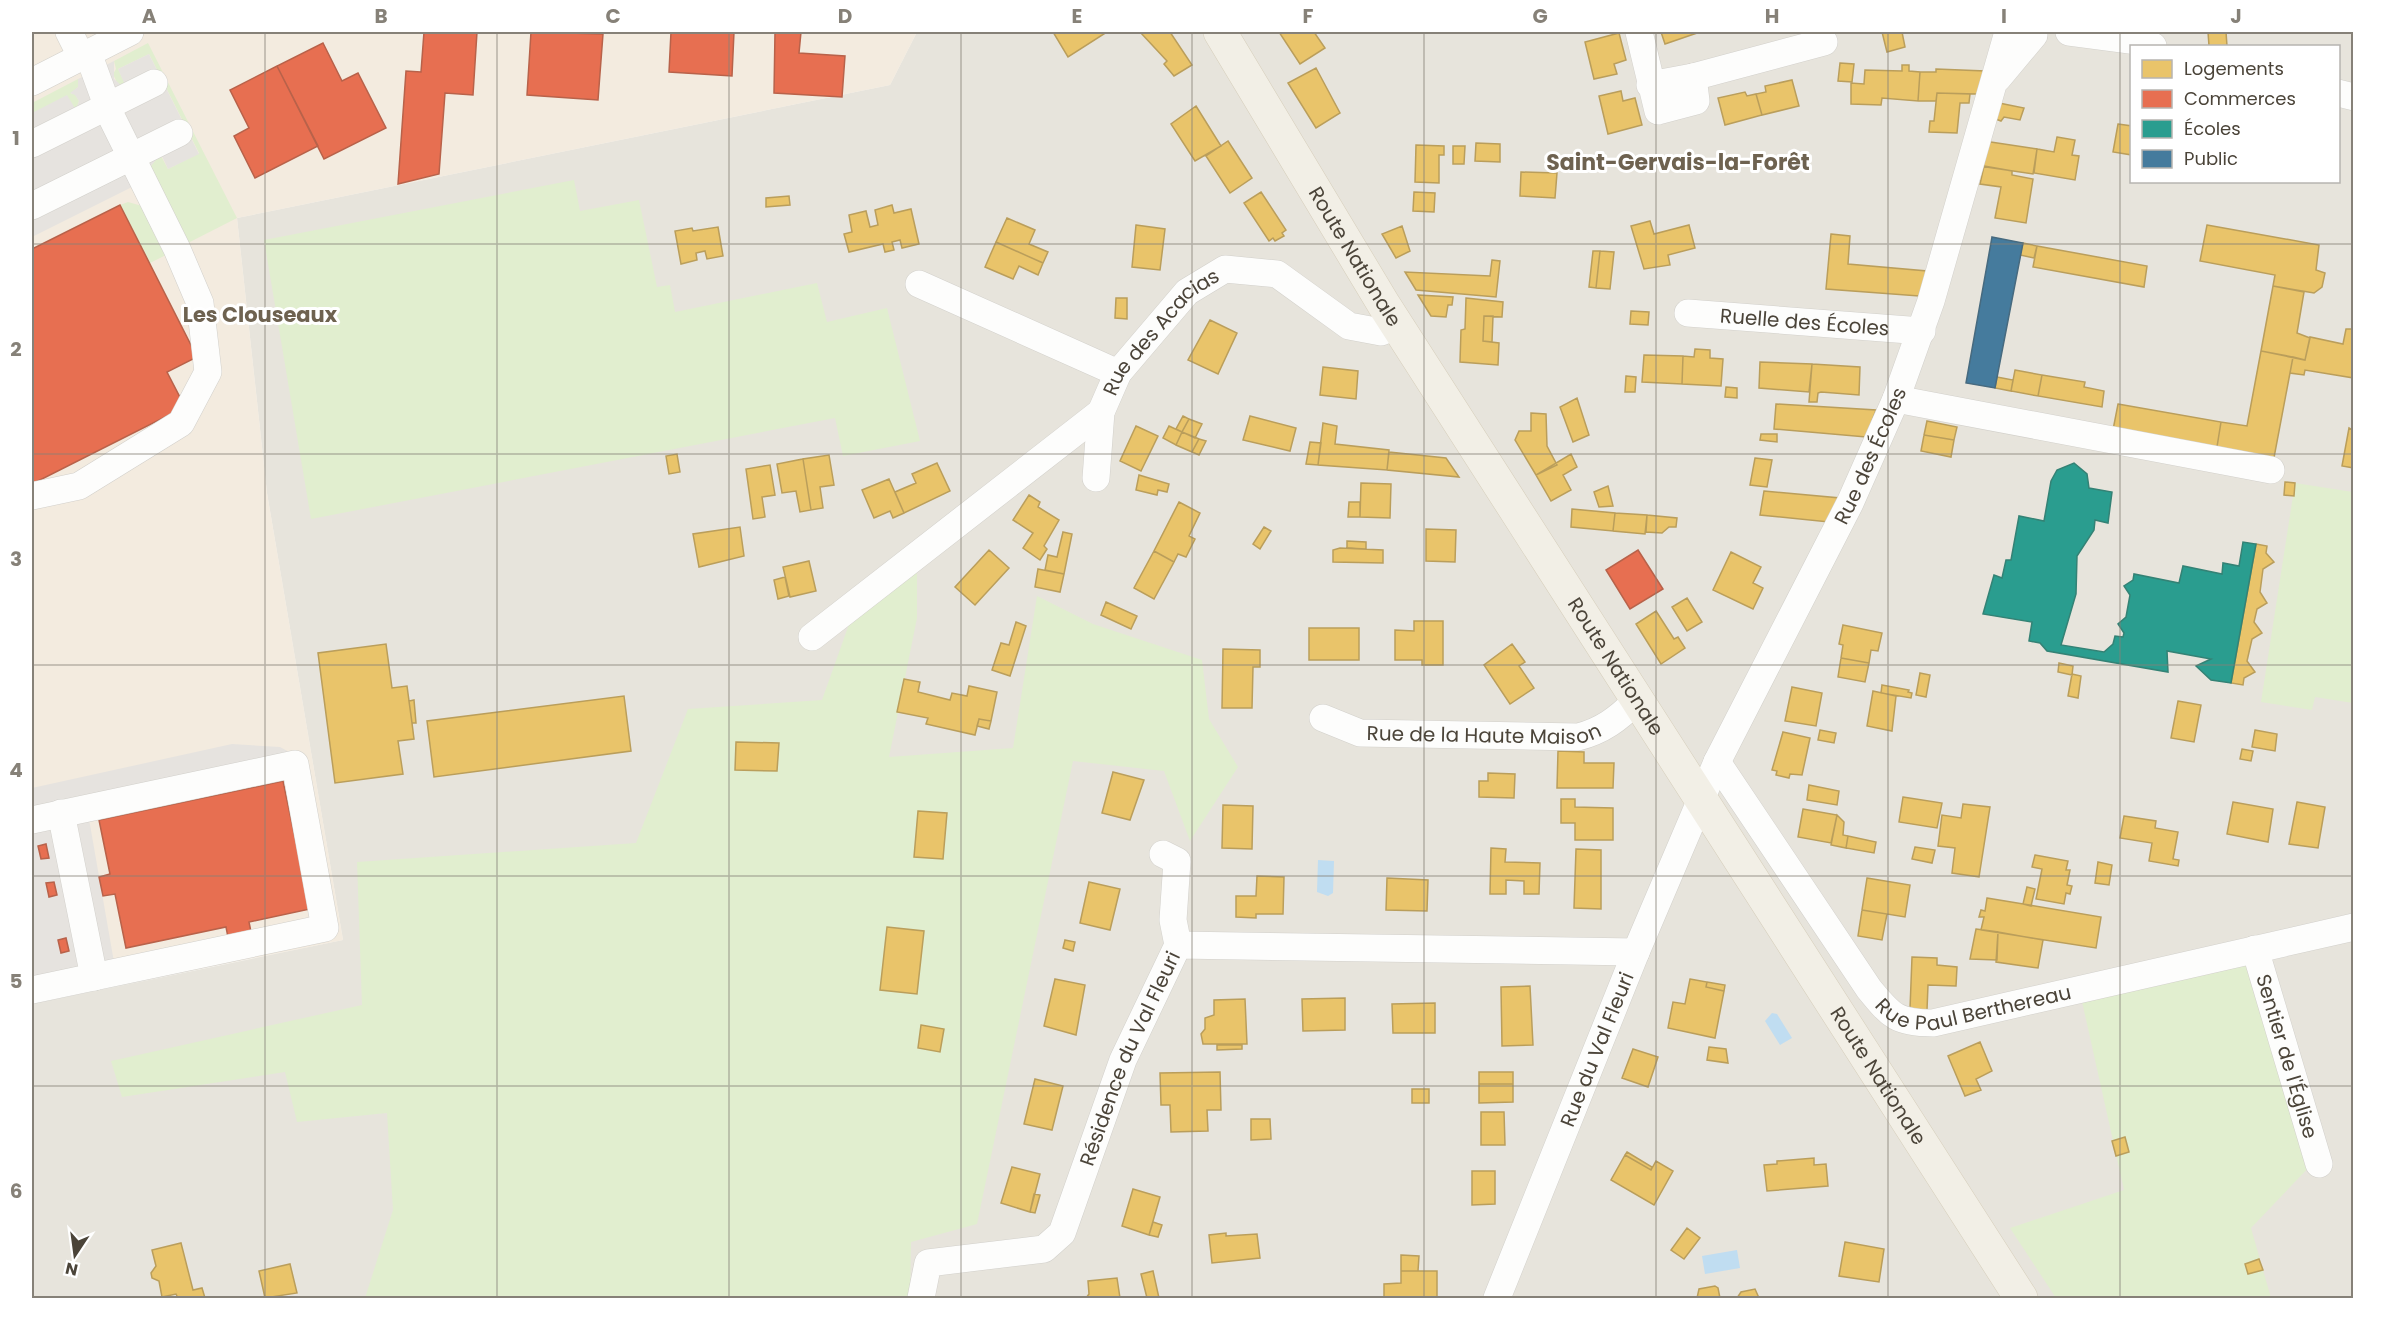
<svg xmlns="http://www.w3.org/2000/svg" width="2385" height="1330" viewBox="0 0 2385 1330" font-family="Poppins,sans-serif">
<style>
.residential{fill:#e7e4dc;fill-rule:evenodd}
.commercial{fill:#f3ebdf}
.green{fill:#e1eecf}
.parking{fill:#e6e3df}
.water{fill:#c0ddf1}
.homes{fill:#e9c46a;stroke:#ba9e5b;stroke-width:1.5}
.shops{fill:#e76f51;stroke:#b8624a;stroke-width:1.5}
.schools{fill:#2a9d8f;stroke:#348275;stroke-width:1.5}
.public{fill:#457b9d;stroke:#476a7f;stroke-width:1.5}
.lines{fill:none;stroke-linecap:round;stroke-linejoin:round}
.minor-casing{stroke:#d2d0cb;stroke-width:28}
.major-casing{stroke:#d6cebb;stroke-width:34}
.minor{stroke:#fdfdfc;stroke-width:27}
.major{stroke:#f2efe6;stroke-width:33}
.grid{fill:none;stroke:#868178;stroke-width:1.5;stroke-opacity:0.55}
.labels{text-anchor:middle;dominant-baseline:central;stroke-width:6;stroke-linejoin:round;paint-order:stroke}
.street-label{font-size:20px;fill:#4b4439;stroke:#fff}
.neighbourhood-label{font-size:21px;font-weight:bold;fill:#6e6250;stroke:#fff}
.quarter-label{font-size:22px;font-weight:bold;fill:#6e6250;stroke:#fff}
.neatline{fill:none;stroke:#868178;stroke-width:2}
.grid-label{font-size:20px;text-anchor:middle;font-weight:bold;fill:#868178}
</style>
<rect width="100%" height="100%" fill="#f4f2ee"/>
<path class="residential" d="M917,32H2353V1298H32V1004L343,940L267,493L237,218L890,85ZM2132,46H2338V182H2132Z"/>
<path class="commercial" d="M32,32H917L890,85L237,218L267,493L343,940L32,1003Z"/>
<path class="green" d="M148,43L237,218L186,244L150,167L160,154L168,169L199,153L149,54L118,69L126,85H118L113,74L116,69L114,61Z
M78,79V87L71,94H75L79,101L76,110L32,113V103Z
M574,180L580,211L639,200L657,287L670,285L675,312L817,283L827,322L887,308L920,441L843,456L835,418L311,519L264,240Z
M128,202L142,206L168,254L150,263L120,205Z
M2295,483L2353,492V703L2315,697L2312,710L2261,702Z
M917,572V618L889,757L1013,748L1037,596L1093,624L1202,660L1209,719L1238,767L1190,841L1164,771L1073,761L977,1224L911,1242L910,1298H365L393,1210L387,1113L297,1122L285,1072L122,1097L111,1061L362,1005L357,862L636,843L688,709L822,700L863,585Z
M2239,963L2257,971L2314,1162L2251,1228L2271,1298H2056L2010,1228L2124,1190L2081,997Z"/>
<path class="parking" d="M149,54L199,154L168,169L161,154L134,186L32,237V113L67,95L76,110L79,101L75,95L70,93L78,87V79L114,61V79L122,86L125,85L118,69Z
M232,744L280,747L302,759L309,771L283,781L99,820L89,819L118,985L32,1003V788Z"/>
<path class="water" d="M1318,860L1334,861L1333,893L1328,896L1317,892Z
M1772,1013L1777,1014L1792,1038L1780,1045L1765,1021Z
M1737,1250L1740,1268L1705,1274L1702,1256Z"/>
<path class="homes" d="M1053,32H1107L1068,57Z
M1140,32H1170L1192,65L1174,76L1164,64L1167,61Z
M1279,32H1314L1325,48L1300,64Z
M1661,32H1700L1665,44Z
M1882,32H1902L1905,47L1887,52Z
M2208,32H2226L2227,46H2209Z
M1619,33L1626,60L1614,64L1617,74L1594,79L1585,42Z
M1840,63L1854,64L1852,82L1838,81Z
M1902,65H1909V71L1920,72L1918,101L1882,98L1881,105L1851,104V83L1864,84L1865,70L1902,71Z
M1316,68L1340,113L1316,128L1288,83Z
M1936,69L1985,71L1977,94L1937,93L1936,101H1918L1920,72H1936Z
M1792,80L1799,106L1762,115L1756,94L1766,92L1765,86Z
M1621,91L1623,101L1635,98L1642,125L1608,134L1599,96Z
M1745,92L1747,96L1756,94L1762,115L1725,125L1718,98Z
M1937,93L1970,94L1969,103H1960L1957,133L1929,132L1930,121H1934Z
M1999,103L2024,108L2020,120L2004,117L2001,121L1993,118Z
M1196,106L1221,146L1195,161L1171,124Z
M2118,124L2132,126V155L2113,152Z
M2057,137L2075,140L2072,155L2079,156L2075,180L2034,173L2037,149L2054,152Z
M1228,141L1252,178L1230,193L1206,156Z
M1984,141L2037,149L2033,174L1980,166Z
M1476,143L1500,144V162L1475,161Z
M1416,145L1444,146V155H1439V183L1415,182Z
M1453,146H1465L1464,164H1453Z
M1984,166L2012,171V175L2033,179L2026,223L1995,218L2001,187L1980,184Z
M1521,172L1557,173L1555,198L1520,196Z
M1261,192L1286,230L1282,233L1284,236L1275,241L1273,238L1269,241L1244,203Z
M1414,192L1435,193L1434,212L1413,211Z
M789,196L790,205L766,207V198Z
M892,205L894,213L911,209L919,244L902,248L900,240L892,242L894,250L885,252L883,244L849,252L844,234L852,232L849,215L866,211L870,227L878,225L875,210Z
M1007,218L1035,230L1029,244L1048,252L1043,263L996,242Z
M1650,221L1654,234L1689,225L1695,248L1668,255L1670,265L1644,269L1631,226Z
M1136,225L1165,229L1160,270L1132,267Z
M2207,225L2319,245L2316,270L2325,273L2322,287L2314,293L2273,286L2275,275L2200,261Z
M1402,226L1410,251L1396,258L1382,234Z
M718,227L723,256L707,259L705,251L696,253L697,260L681,264L675,231L692,228L693,231Z
M1831,234L1850,236L1848,264L1927,271L1919,296L1826,289Z
M996,242L1043,263L1038,275L1019,266L1013,279L985,267Z
M2023,243L2037,246L2034,258L2020,255Z
M2037,246L2147,266L2144,287L2033,267Z
M1593,251H1600L1596,288L1589,287Z
M1600,251L1614,252L1610,289L1596,288Z
M1492,260L1500,261L1496,297L1416,290L1405,272L1490,276Z
M2273,286L2304,292L2297,333L2310,338L2305,360L2261,351Z
M1418,295L1453,297L1452,305H1448L1446,317L1431,316Z
M1116,298H1127V319L1115,318Z
M1466,298L1503,302L1502,317L1484,316L1483,341L1499,343L1498,365L1460,362L1461,330L1465,329Z
M1631,311L1649,312L1648,325L1630,324Z
M1484,316H1493L1492,342L1483,341Z
M1210,320L1237,333L1218,374L1188,360Z
M2346,329H2354V378L2305,370L2304,375L2290,373L2293,357L2305,360L2310,337L2343,344Z
M1695,349L1710,350V358L1723,359L1721,386L1682,384L1683,356L1694,357Z
M2261,351L2293,357L2273,463L2216,453L2221,422L2247,426Z
M1644,355L1683,356L1682,384L1642,382Z
M1760,362L1812,364L1809,392L1759,388Z
M1812,364L1860,367L1859,395L1821,392L1818,393L1817,402H1809Z
M1323,367L1358,371L1356,399L1320,395Z
M2015,370L2042,375L2038,396L2011,391Z
M2042,375L2085,382L2084,387L2104,391L2102,407L2038,396Z
M1626,376L1636,377L1635,392H1625Z
M1997,377L2013,380L2011,391L1995,388Z
M1726,387L1737,388V398L1725,397Z
M1577,398L1589,435L1573,442L1560,407Z
M1776,404L1876,410L1866,437L1774,429Z
M2118,404L2221,422L2216,453L2112,435Z
M1531,413L1546,414L1547,446L1557,465L1536,475L1515,440L1519,431H1531Z
M1183,416L1189,419L1182,432L1176,429Z
M1250,416L1296,428L1290,451L1243,440Z
M1189,419L1202,424L1195,438L1182,432Z
M1927,421L1957,427L1954,440L1924,435Z
M1323,423L1337,426L1335,444L1389,450L1387,470L1318,465Z
M1136,426L1158,436L1141,471L1120,461Z
M1169,426L1182,432L1176,445L1163,438Z
M2349,428L2354,431V468L2342,466Z
M1182,432L1199,439L1192,452L1176,445Z
M1761,434H1777V442L1760,440Z
M1924,435L1954,440L1951,457L1921,451Z
M1199,439L1206,441L1199,455L1192,452Z
M1310,442L1321,443L1318,465L1306,464Z
M1389,452L1446,458L1459,477L1387,470Z
M677,454L680,472L669,474L666,456Z
M1571,454L1577,467L1563,475L1571,490L1551,501L1536,475Z
M829,455L834,485L820,487L823,508L811,510L803,459Z
M1755,458L1772,460L1767,487L1750,485Z
M803,459L811,510L800,512L796,491L782,493L777,464Z
M937,463L950,491L904,513L895,492L916,483L912,474Z
M770,465L775,495L762,497L765,517L753,519L746,469Z
M1139,475L1169,484L1167,492L1158,490L1157,495L1136,490Z
M889,479L904,513L893,518L890,511L874,518L862,490Z
M2285,482L2295,483L2294,496L2284,495Z
M1361,483L1391,484L1390,518L1360,517Z
M1608,486L1613,506L1599,507L1594,492Z
M1764,491L1840,498L1829,522L1760,515Z
M1029,495L1040,502L1038,507L1059,520L1044,546L1047,549L1040,560L1023,548L1033,533L1013,520Z
M1179,502L1200,513L1189,536L1195,539L1186,557L1178,554L1174,562L1154,551Z
M1349,502H1360V517H1348Z
M1572,509L1615,513L1613,531L1571,527Z
M1615,513L1647,515L1645,534L1613,531Z
M1647,515L1677,518L1676,527H1669L1662,533L1646,532Z
M740,527L744,556L699,567L693,534Z
M1264,527L1271,531L1260,549L1253,544Z
M1426,529L1456,530L1455,562L1426,561Z
M1063,532L1072,534L1064,574L1045,570L1048,555L1057,557Z
M1347,541L1366,542V549L1347,548Z
M2256,544L2267,546L2266,553L2274,562L2263,569L2260,592L2267,603L2257,609L2254,622L2262,633L2252,639L2247,661L2255,672L2244,678L2243,685L2231,683Z
M1340,548L1383,550V563L1333,562V550Z
M989,550L1009,568L975,605L955,587Z
M1154,551L1174,562L1154,599L1134,588Z
M1731,552L1761,567L1753,583L1763,588L1753,609L1713,590Z
M809,561L816,591L790,597L783,567Z
M1038,569L1064,574L1060,592L1035,587Z
M785,577L789,596L778,599L774,580Z
M1687,598L1702,622L1687,631L1672,607Z
M1106,602L1137,616L1131,629L1101,615Z
M1656,611L1674,639L1678,637L1685,648L1661,664L1636,624Z
M1414,621H1443V665H1422V660H1395V630L1414,631Z
M1016,622L1026,626L1010,676L992,670L1001,643L1009,645Z
M1843,625L1882,633L1878,651L1871,650L1869,663L1841,658L1843,645L1839,644Z
M1309,628H1359V660H1309Z
M386,644L392,688L407,686L412,723L414,739L398,741L403,774L335,783L318,653Z
M1512,644L1525,662L1519,666L1534,688L1510,704L1484,665Z
M1223,649L1260,650V667H1253L1252,708H1222Z
M1841,658L1869,663L1865,682L1838,677Z
M2059,663L2073,666L2072,675L2058,672Z
M1920,673L1930,675L1926,697L1916,695Z
M2072,674L2081,676L2078,698L2068,696Z
M904,679L920,682L918,692L950,700L952,693L967,696L969,686L997,692L991,721L979,719L975,735L926,724L928,718L897,712Z
M1882,685L1909,690L1908,692L1912,693L1911,698L1881,693Z
M1792,687L1822,693L1816,726L1785,721Z
M1873,691L1896,696L1892,731L1867,726Z
M624,696L631,751L434,777L427,721Z
M414,700L416,723H412L409,701Z
M2178,701L2201,705L2194,742L2171,738Z
M979,719L991,721L989,729L977,726Z
M1820,730L1836,733L1834,743L1818,740Z
M2255,730L2277,734L2275,751L2252,747Z
M1783,732L1810,738L1802,775L1790,774L1789,778L1776,775L1777,771L1772,770Z
M736,742L779,743L777,771L735,770Z
M2242,749L2253,751L2251,761L2240,759Z
M1558,751L1584,752V763H1614L1613,788H1557Z
M1113,772L1144,780L1130,820L1102,813Z
M1488,773L1515,774L1514,798L1479,797V781H1488Z
M1809,785L1839,791L1837,805L1807,800Z
M1903,797L1942,803L1937,828L1899,822Z
M1561,799H1575V807L1613,808V840H1575V823H1561Z
M2233,802L2273,809L2268,842L2227,834Z
M2297,802L2325,807L2318,848L2289,844Z
M1963,804L1990,807L1979,877L1952,873L1955,848L1938,846L1942,815L1961,818Z
M1223,805L1253,806L1252,849L1222,848Z
M1803,809L1837,815L1831,843L1798,837Z
M918,811L947,813L943,859L914,857Z
M1837,815L1844,822L1843,835L1848,836L1846,848L1831,845Z
M2124,816L2156,821L2155,828L2178,832L2173,859L2179,860L2178,866L2149,861L2152,843L2120,838Z
M1848,836L1876,842L1874,853L1846,848Z
M1915,847L1935,850L1932,863L1912,859Z
M1491,848L1506,849L1505,862L1540,863L1539,894H1524V881L1506,880V894H1490Z
M1576,849L1601,850V909L1574,908Z
M2035,855L2068,861L2066,870H2070L2067,885L2072,886L2070,894L2066,893L2064,904L2036,899L2042,869L2032,867Z
M2098,862L2112,865L2109,885L2095,883Z
M1257,876L1284,877L1283,914H1256V918L1236,917V896H1256Z
M1387,878L1428,880L1427,911L1386,910Z
M1867,878L1910,885L1905,917L1862,910Z
M1089,882L1120,889L1110,930L1080,923Z
M2027,887L2035,889L2031,906L2023,904Z
M1987,898L2101,917L2096,948L1981,930L1984,917H1979L1981,910L1985,911Z
M1862,910L1887,914L1882,940L1858,936Z
M887,927L924,931L917,994L880,990Z
M1976,929L1998,932L1997,960L1970,959Z
M1998,932L2043,940L2038,968L1996,962Z
M1065,940L1075,942L1073,951L1063,948Z
M1912,957L1937,958V965L1957,967L1956,986L1928,985L1927,1010L1910,1009Z
M1055,979L1085,985L1076,1035L1044,1026Z
M1690,979L1707,982L1706,987L1724,991L1715,1038L1668,1028L1673,1002L1685,1004Z
M1707,982L1725,985L1724,991L1706,987Z
M1530,986L1533,1045L1502,1046L1501,987Z
M1345,998V1030L1303,1031L1302,999Z
M1245,999L1247,1044H1203L1201,1034L1205,1029V1018L1214,1015V1000Z
M1435,1003V1033H1393L1392,1004Z
M921,1025L944,1029L940,1052L918,1048Z
M1980,1042L1992,1071L1976,1079L1981,1090L1965,1096L1948,1056Z
M1217,1045H1242V1049L1217,1050Z
M1709,1047L1726,1049L1728,1063L1707,1060Z
M1633,1049L1658,1057L1648,1087L1622,1078Z
M1220,1072L1221,1110H1207L1208,1131L1171,1132L1170,1105H1161L1160,1073Z
M1479,1072H1513V1084H1479Z
M1035,1079L1063,1086L1052,1130L1024,1124Z
M1479,1084H1513V1102L1479,1103Z
M1412,1089H1429V1103H1412Z
M1481,1112H1504L1505,1145H1481Z
M1251,1119H1270L1271,1139L1251,1140Z
M2125,1137L2129,1152L2116,1156L2112,1141Z
M1627,1152L1652,1167L1651,1170L1625,1155Z
M1625,1155L1651,1170L1656,1161L1673,1171L1654,1205L1611,1180Z
M1814,1158V1165L1826,1164L1828,1186L1767,1191L1764,1165L1777,1164V1161Z
M1012,1167L1040,1174L1030,1212L1001,1203Z
M1472,1171H1495V1204L1472,1205Z
M1133,1189L1160,1197L1149,1235L1122,1226Z
M1034,1194L1040,1195L1035,1213L1030,1212Z
M1153,1222L1162,1225L1158,1237L1149,1235Z
M1687,1228L1700,1238L1684,1259L1671,1250Z
M1226,1233V1236L1257,1234L1260,1258L1212,1263L1209,1235Z
M1845,1242L1884,1249L1879,1282L1839,1276Z
M181,1243L193,1290L202,1288L205,1298H178L176,1294L162,1297L159,1281L152,1278L151,1273L156,1266L152,1250Z
M1401,1255L1419,1256L1418,1271H1401Z
M2259,1259L2263,1270L2248,1274L2245,1264Z
M290,1264L297,1293L265,1298L259,1271Z
M1153,1271L1159,1298H1147L1141,1274Z
M1401,1271H1437V1298H1384V1284L1401,1283Z
M1117,1278L1120,1298H1086L1089,1294L1088,1281Z
M1715,1286L1718,1288L1720,1298H1697L1699,1289Z
M1755,1289L1759,1298H1737L1741,1292Z"/>
<path class="shops" d="M424,32H477L473,95L445,93L439,174L398,184L406,71L421,72Z
M531,32L603,34L598,100L527,95Z
M671,32H734L732,76L669,72Z
M775,32H801L799,53L845,56L842,97L774,93Z
M323,43L342,81L358,73L386,128L324,159L277,66Z
M277,66L318,146L255,178L234,136L249,128L230,90Z
M120,205L197,357L167,372L185,407L32,484V249Z
M1638,550L1663,589L1630,609L1606,570Z
M283,781L310,909L249,922L252,937L229,942L226,927L126,948L115,894L103,896L99,877L110,874L99,820Z
M46,844L49,858L41,859L38,846Z
M54,882L57,895L49,897L46,883Z
M66,938L69,951L61,953L58,940Z"/>
<path class="schools" d="M2074,463L2087,474L2089,488L2112,492L2108,523L2095,520L2094,530L2077,556L2076,594L2061,645L2104,652L2113,644L2115,636L2123,637L2124,633L2118,624L2126,617L2130,595L2124,586L2133,580L2134,574L2179,583L2183,566L2222,574L2223,563L2239,566L2243,542L2256,544L2231,683L2211,680L2196,666L2211,659L2167,651L2168,672L2047,651L2040,643L2029,641L2032,622L1983,614L1994,575L2002,578L2006,560H2011L2019,516L2044,521L2051,481L2057,470Z"/>
<path class="public" d="M1992,237L2023,243L1995,388L1966,383Z"/>
<g class="lines">
<defs>
<g id="minor">
<path d="M69,32L81,56"/>
<path d="M1639,32L1658,111L1696,101L1693,77L1650,85"/>
<path d="M2069,32L2130,40L2153,46"/>
<path d="M1693,77L1824,42"/>
<path d="M1998,78L2034,35"/>
<path d="M32,82L130,32"/>
<path d="M2338,93L2354,97"/>
<path d="M32,144L154,83"/>
<path d="M32,206L179,133"/>
<path d="M919,284L1118,373"/>
<path id="s1" d="M1688,313L1922,331"/>
<path d="M1896,399L2271,470"/>
<path id="s2" d="M1096,478L1101,412L1118,373L1187,292L1225,269L1277,274L1349,326L1381,332L1398,325"/>
<path d="M32,496L79,486L181,423L208,372L200,303L177,249L111,116L88,53"/>
<path d="M812,637L1101,412"/>
<path id="s3" d="M1323,718L1360,733L1578,737C1602,731 1618,719 1636,701"/>
<path id="s4" d="M1717,762L1869,989C1891,1016 1897,1023 1933,1023L2354,927"/>
<path d="M61,813L94,977"/>
<path d="M32,820L295,764L325,928L32,990"/>
<path d="M1163,854L1177,861L1173,920L1178,945"/>
<path id="s5" d="M2255,949L2319,1164"/>
<path id="s6" d="M921,1298L928,1263L1044,1249L1062,1233L1123,1060L1178,945L1636,952"/>
<path id="s7" d="M1497,1298L1636,952L1717,762L1850,503L1896,399L1931,301L2008,32"/>
</g>
<g id="major">
<path id="s8" d="M1220,32L1384,305L2021,1298"/>
</g>
</defs>
<use href="#minor" class="minor-casing"/>
<use href="#major" class="major-casing"/>
<use href="#minor" class="minor"/>
<use href="#major" class="major"/>
</g>
<path class="grid" d="M265,32V1298M497,32V1298M729,32V1298M961,32V1298M1192,32V1298M1424,32V1298M1656,32V1298M1888,32V1298M2120,32V1298M32,244H2354M32,454H2354M32,665H2354M32,876H2354M32,1086H2354"/>
<g class="labels">
<g class="street-label">
<text stroke="none"><textPath href="#s8" startOffset="262">Route Nationale</textPath></text>
<text stroke="none"><textPath href="#s1" startOffset="117">Ruelle des Écoles</textPath></text>
<text stroke="none"><textPath href="#s2" startOffset="168">Rue des Acacias</textPath></text>
<text stroke="none"><textPath href="#s7" startOffset="922">Rue des Écoles</textPath></text>
<text stroke="none"><textPath href="#s8" startOffset="748">Route Nationale</textPath></text>
<text stroke="none"><textPath href="#s3" startOffset="164">Rue de la Haute Maison</textPath></text>
<text stroke="none"><textPath href="#s4" startOffset="390">Rue Paul Berthereau</textPath></text>
<text stroke="none"><textPath href="#s7" startOffset="268">Rue du Val Fleuri</textPath></text>
<text stroke="none"><textPath href="#s5" startOffset="112">Sentier de l'Église</textPath></text>
<text stroke="none"><textPath href="#s6" startOffset="364">Résidence du Val Fleuri</textPath></text>
<text stroke="none"><textPath href="#s8" startOffset="1234">Route Nationale</textPath></text>
</g>
<g class="neighbourhood-label">
<text x="260" y="314">Les Clouseaux</text>
</g>
<g class="quarter-label">
<text x="1678" y="162">Saint-Gervais-la-Forêt</text>
</g>
</g>
<rect width="2385" height="1330" fill="none" stroke="#ffffff" stroke-width="66"/>
<rect x="2130" y="45" width="210" height="138" fill="#ffffff" stroke="#b7b4b0" stroke-width="1.5"/>
<rect x="2142" y="60" width="30" height="18" fill="#e9c46a" stroke="#b7b4b0" stroke-width="1.5"/>
<text x="2184" y="75" font-size="18" fill="#4b4439">Logements</text>
<rect x="2142" y="90" width="30" height="18" fill="#e76f51" stroke="#b7b4b0" stroke-width="1.5"/>
<text x="2184" y="105" font-size="18" fill="#4b4439">Commerces</text>
<rect x="2142" y="120" width="30" height="18" fill="#2a9d8f" stroke="#b7b4b0" stroke-width="1.5"/>
<text x="2184" y="135" font-size="18" fill="#4b4439">Écoles</text>
<rect x="2142" y="150" width="30" height="18" fill="#457b9d" stroke="#b7b4b0" stroke-width="1.5"/>
<text x="2184" y="165" font-size="18" fill="#4b4439">Public</text>
<g transform="translate(75 1255) rotate(193)" stroke="#ffffff" stroke-width="4.5" paint-order="stroke">
<path d="M0-4.5L10 22L0 15L-10 22Z" fill="#4b4439"/>
<text y="-9" font-size="16" font-weight="bold" text-anchor="middle" fill="#4b4439">N</text>
</g>
<rect x="33" y="33" width="2319" height="1264" class="neatline"/>
<g class="grid-label">
<text x="149" y="23">A</text>
<text x="381" y="23">B</text>
<text x="613" y="23">C</text>
<text x="845" y="23">D</text>
<text x="1077" y="23">E</text>
<text x="1308" y="23">F</text>
<text x="1540" y="23">G</text>
<text x="1772" y="23">H</text>
<text x="2004" y="23">I</text>
<text x="2236" y="23">J</text>
<text x="16" y="145">1</text>
<text x="16" y="356">2</text>
<text x="16" y="566">3</text>
<text x="16" y="777">4</text>
<text x="16" y="988">5</text>
<text x="16" y="1198">6</text>
</g>
</svg>
